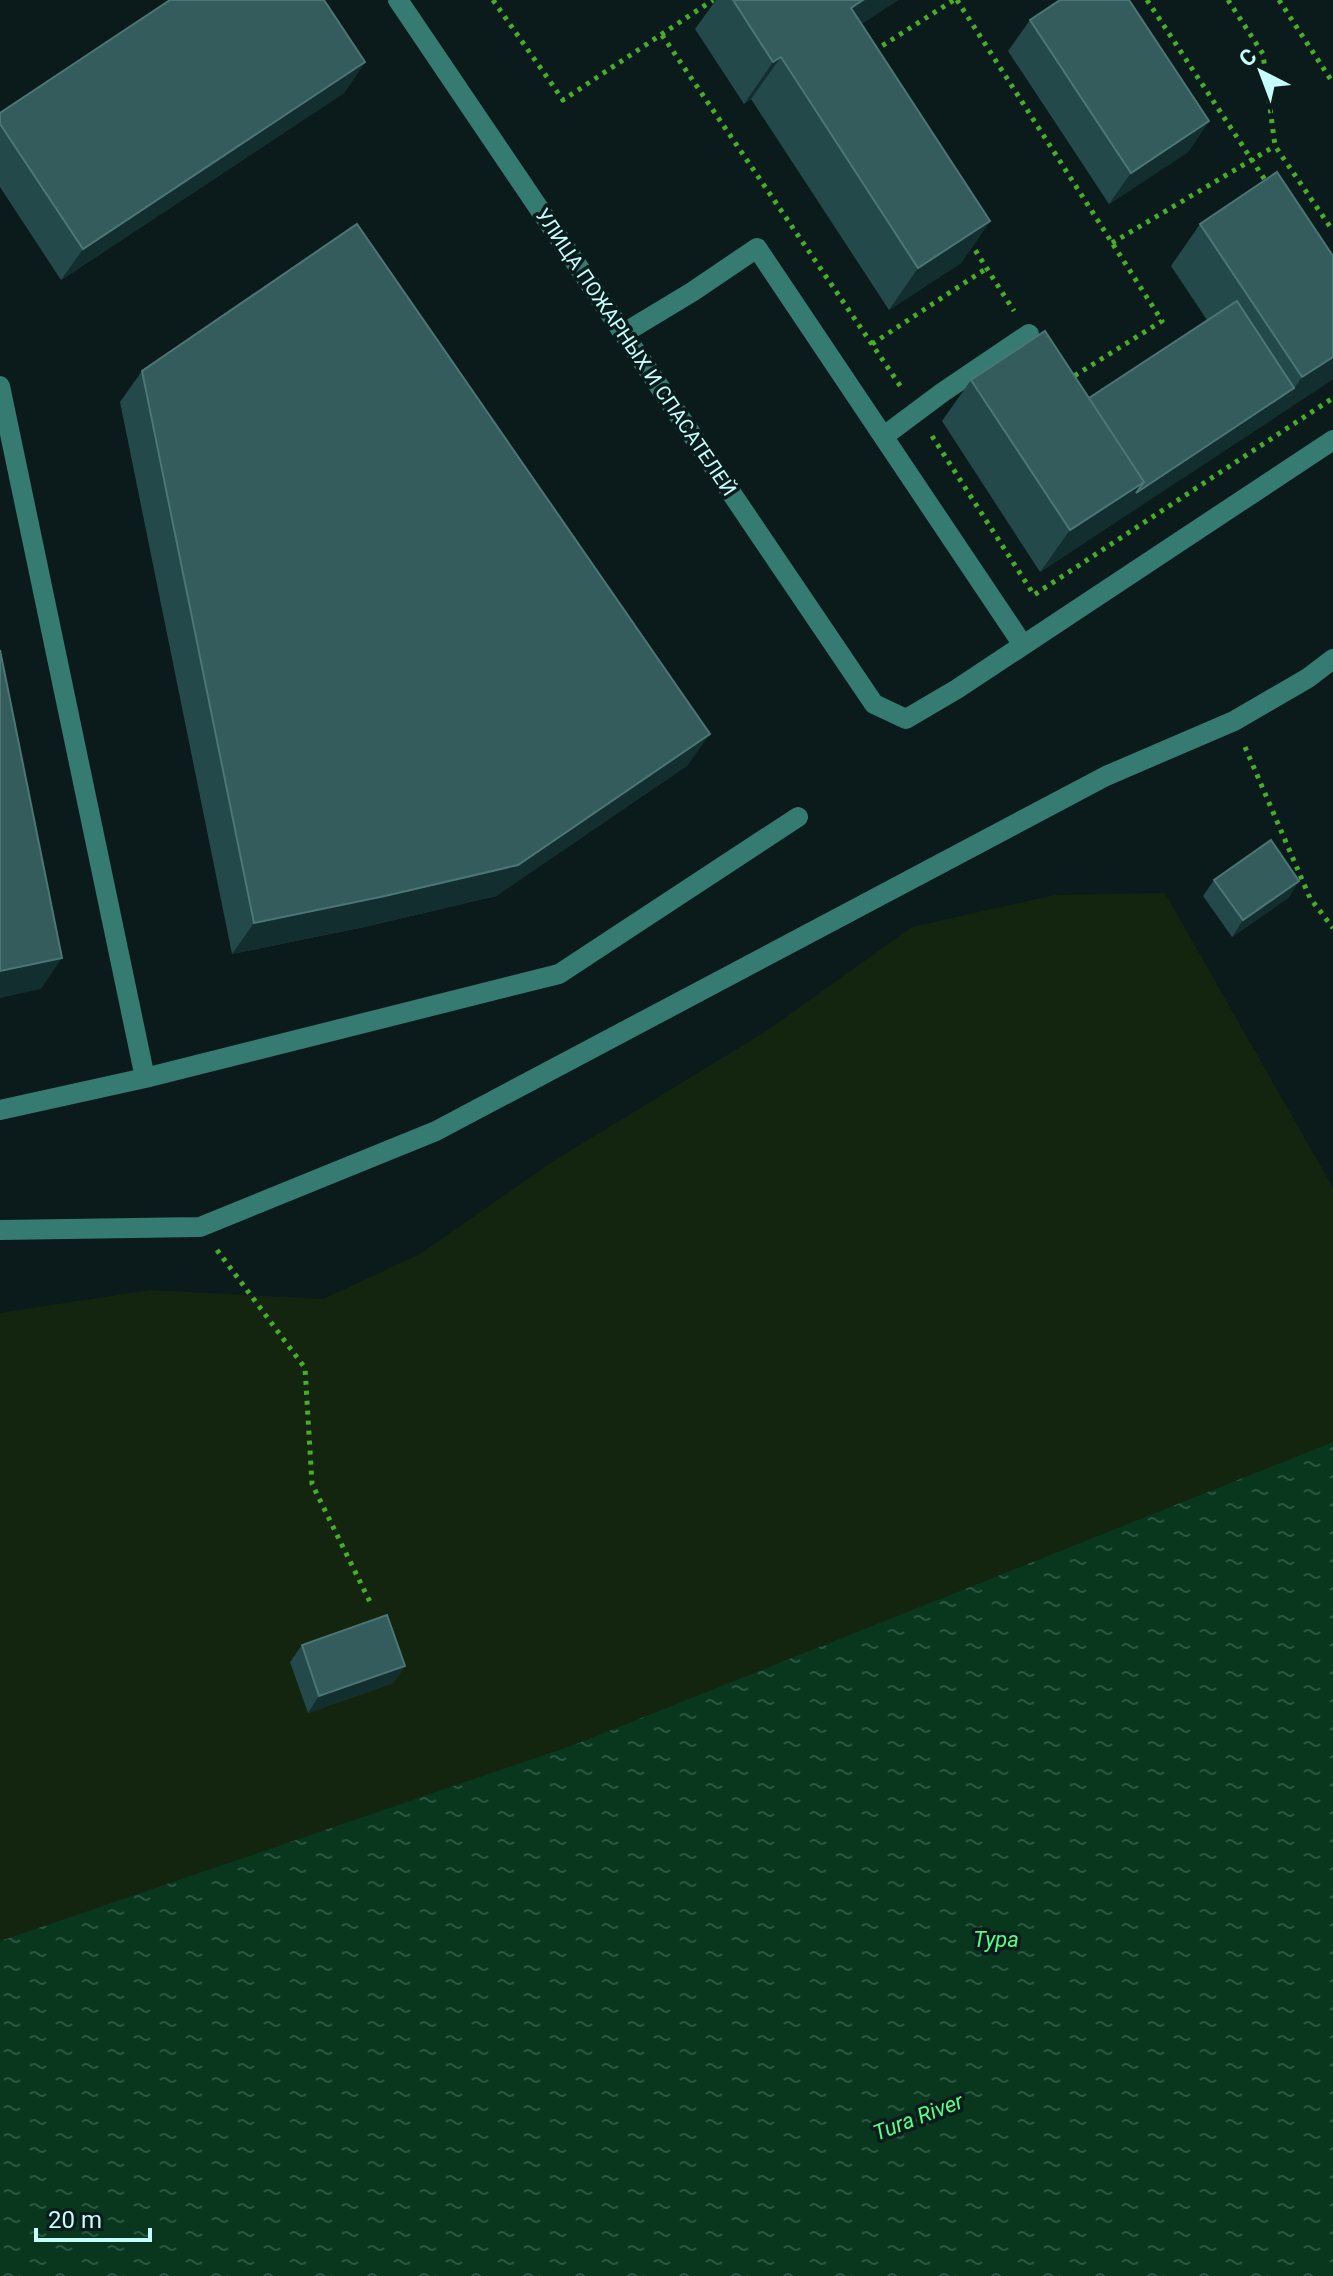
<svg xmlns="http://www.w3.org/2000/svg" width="1333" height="2276" viewBox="0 0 1333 2276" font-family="Roboto,sans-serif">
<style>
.green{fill:#13250e}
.water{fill:url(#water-ripples)}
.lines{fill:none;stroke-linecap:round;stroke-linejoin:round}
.path{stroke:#49ad2b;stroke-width:5;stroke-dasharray:4 6;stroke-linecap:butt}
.minor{stroke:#357b72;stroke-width:20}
.wall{fill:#23494a}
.shaded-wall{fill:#122e2f}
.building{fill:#355c5d;stroke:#4b7676;stroke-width:2}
.labels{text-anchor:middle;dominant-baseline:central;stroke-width:7;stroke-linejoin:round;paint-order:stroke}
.street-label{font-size:20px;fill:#c5fffc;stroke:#0b1b1b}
.water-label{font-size:22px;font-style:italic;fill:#53ff86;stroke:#0b1b1b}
</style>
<defs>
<pattern id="water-ripples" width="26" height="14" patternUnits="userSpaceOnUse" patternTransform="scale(2)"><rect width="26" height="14" fill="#08371e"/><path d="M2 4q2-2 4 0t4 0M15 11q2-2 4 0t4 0" fill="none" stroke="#2a5540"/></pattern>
</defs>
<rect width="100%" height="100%" fill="#0b1b1b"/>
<path class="green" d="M1165,893L1333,1188V1442L576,1744L0,1941V1313L150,1290L323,1299L420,1254L552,1162L765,1032L912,927L1055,895Z"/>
<path class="water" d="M1333,1442V2276H0V1941L576,1744Z"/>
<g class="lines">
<path class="path" d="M493,0L563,100L713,0
M957,0L1162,321L1071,378
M1147,0L1267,183
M1228,0L1263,54L1275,146L1333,231
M1279,0L1333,83
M662,35L901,387
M874,51L954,0
M970,242L1014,311
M1112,243L1275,146
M872,344L987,268
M932,436L1034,595L1333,398
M1245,747L1310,898L1333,928
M217,1250L305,1368L312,1484L370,1602"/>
<path class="minor" d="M398,0L874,704L906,719L957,689L1333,440
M624,333L692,292L757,248L1023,645
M0,386L145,1078
M884,436L943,392L1029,334
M0,1110L145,1078L559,974L798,817
M0,1230L200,1227L436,1131L1106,776L1234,721L1308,678L1333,659"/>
</g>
<path class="wall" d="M716,0H898L861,24L990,221L961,263L889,310L751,99L744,104L695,29Z
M1030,20L1209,121L1188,152L1109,204L1008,51Z
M365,62L344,93L61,280L0,187V113Z
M1200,224L1333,256V379L1040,572L942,421L971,380L1089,398L1207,320L1171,266Z
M142,371L688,765L496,896L364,927L232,954L120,402Z
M1214,880L1299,881L1288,898L1232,937L1203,896Z
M302,1645L405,1666L393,1683L308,1713L290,1662Z"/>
<path class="shaded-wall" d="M863,0H898L822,50L851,8Z
M781,57L751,99L744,104L773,62Z
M365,62L344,93L61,280L83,249Z
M1209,121L1188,152L1109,204L1131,173Z
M990,221L961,263L889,310L918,268Z
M1333,357V379L1273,419L1302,377Z
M1294,388L1273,419L1040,572L1070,530Z
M710,734L688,765L496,896L364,927L232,954L254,923Z
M1299,881L1288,898L1232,937L1243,920Z
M62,958L41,989L0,998V971Z
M405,1666L393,1683L308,1713L319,1696Z"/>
<path class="building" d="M170,0H324L365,62L83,249L0,124V113Z
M733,0H863L851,8L990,221L918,268L781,57L773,62Z
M1060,0H1129L1209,121L1131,173L1030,20Z
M1277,172L1333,256V357L1302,377L1200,224Z
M357,224L710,734L518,865L385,896L254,923L142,371Z
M1237,301L1294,388L1136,493L1144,482L1089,398Z
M1045,331L1144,482L1070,530L971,380Z
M0,650L62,958L0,971Z
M1271,840L1299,881L1243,920L1214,880Z
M387,1615L405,1666L319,1696L302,1645Z"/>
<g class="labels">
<g class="street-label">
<text transform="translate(636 352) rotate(56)">УЛИЦА ПОЖАРНЫХ И СПАСАТЕЛЕЙ</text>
</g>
<g class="water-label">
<text x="996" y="1939">Тура</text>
<text transform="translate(918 2117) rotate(-21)">Tura River</text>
</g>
</g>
<g transform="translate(1261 72) rotate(318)" stroke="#0b1b1b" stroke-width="6" paint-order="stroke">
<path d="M0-6L14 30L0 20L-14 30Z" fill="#c5fffc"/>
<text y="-12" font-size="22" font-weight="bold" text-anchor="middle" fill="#c5fffc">С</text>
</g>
<path d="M36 2228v12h114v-12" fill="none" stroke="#c5fffc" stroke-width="4"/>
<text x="48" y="2228" font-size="24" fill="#c5fffc" stroke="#0b1b1b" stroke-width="6" paint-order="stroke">20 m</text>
</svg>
